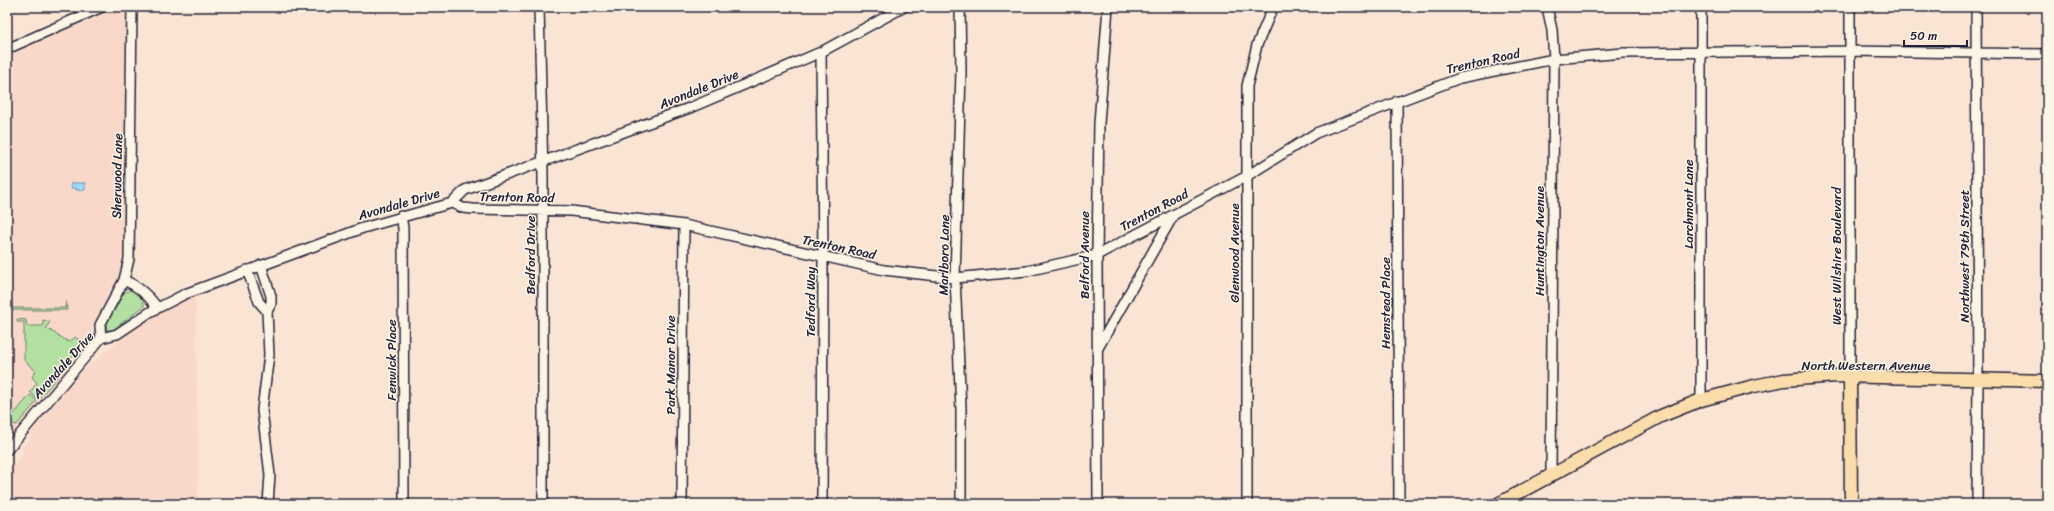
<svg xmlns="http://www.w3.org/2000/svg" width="2054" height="511" viewBox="0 0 2054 511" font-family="Sriracha,sans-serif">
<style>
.built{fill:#f9d8c9}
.green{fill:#b1e0a0;stroke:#6a816e}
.water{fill:#9ed9ff;stroke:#6c90b1}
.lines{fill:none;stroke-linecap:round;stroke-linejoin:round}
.minor-casing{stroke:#22223b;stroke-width:12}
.major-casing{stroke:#22223b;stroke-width:15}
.minor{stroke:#fcf5e5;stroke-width:9}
.major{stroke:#faddab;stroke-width:12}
.labels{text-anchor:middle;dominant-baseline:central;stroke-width:3;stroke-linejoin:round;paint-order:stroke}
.street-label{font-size:13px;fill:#22223b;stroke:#fcf5e5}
</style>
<rect width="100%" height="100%" fill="#fae4d4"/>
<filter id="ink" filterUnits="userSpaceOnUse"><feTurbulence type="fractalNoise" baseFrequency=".025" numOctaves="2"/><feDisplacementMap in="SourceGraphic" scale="8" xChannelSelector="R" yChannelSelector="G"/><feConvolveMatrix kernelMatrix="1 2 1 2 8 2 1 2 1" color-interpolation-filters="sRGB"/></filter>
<g filter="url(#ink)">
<path class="built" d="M114,7L122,8L126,16L124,250L122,271L101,314L67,370L7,441V55Z
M193,296L196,304L198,504H7V474L24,453L20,449L30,439L31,430L79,374L124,336L171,306Z"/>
<path class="green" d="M130,290C139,291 144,298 144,306L113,330H107L106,325L124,293Z
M66,301L67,310H7V308H65Z
M17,319L26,320L27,326H43V320L50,322L46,328L69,342L75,337L81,342L65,368L38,400L30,392L37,383L32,377L36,371L24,360V322H17Z
M30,395L37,401L17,425L13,424L10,420L11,414L13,415Z"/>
<path class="water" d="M71,183H85V190H76V188H71Z"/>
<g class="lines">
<defs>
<path id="minor" d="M539,7L543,175V504
M960,7L961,71L955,278L961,409V504
M1547,7L1552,30L1554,59L1551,475
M1701,7V400
M1850,7V376
M1976,7L1978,379L1977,504
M7,49L102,7
M821,52L823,257L822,504
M1397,101L1399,504
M452,203L463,208L473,209L571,211L684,225L884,270L955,278L1027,271L1097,255L1247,176L1316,133L1460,78L1554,59L1623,53L1850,51L2047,54
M401,216L403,228L404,504
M261,265L271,296V304L267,311L269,355L262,410L270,475L268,504
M247,270L259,302L267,311
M124,280C138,286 148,295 157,307
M101,338L100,325L124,280L129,259L132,7
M1098,348L1173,216
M7,450L101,338L117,334L150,312L185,294L363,228L452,203L465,190L692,107L821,52L904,7
M682,504L684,225
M1098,504L1097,255L1099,123L1108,7
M1247,504V86L1257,45L1273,7"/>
<path id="major" d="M1850,376L1851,504
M1498,504L1661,416L1701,400L1754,386L1784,380L1836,376L2047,381"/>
</defs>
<use href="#minor" class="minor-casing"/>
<use href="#major" class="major-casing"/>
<use href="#minor" class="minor"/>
<use href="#major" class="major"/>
</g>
</g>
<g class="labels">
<g class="street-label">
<text transform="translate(1483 61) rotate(-13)">Trenton Road</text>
<text transform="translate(699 89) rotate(-22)">Avondale Drive</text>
<text transform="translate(117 176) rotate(-89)">Sherwood Lane</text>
<text transform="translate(517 197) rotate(1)">Trenton Road</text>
<text transform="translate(399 204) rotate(-16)">Avondale Drive</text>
<text transform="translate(1688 204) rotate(-90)">Larchmont Lane</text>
<text transform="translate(1154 210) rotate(-28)">Trenton Road</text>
<text transform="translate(1539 241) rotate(-90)">Huntington Avenue</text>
<text transform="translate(839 247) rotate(12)">Trenton Road</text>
<text transform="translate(1234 253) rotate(-90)">Glenwood Avenue</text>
<text transform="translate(530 255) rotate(-90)">Bedford Drive</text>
<text transform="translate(944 255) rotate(-89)">Marlboro Lane</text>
<text transform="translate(1084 255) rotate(-90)">Belford Avenue</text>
<text transform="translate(1836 256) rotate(-90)">West Wilshire Boulevard</text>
<text transform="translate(1964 256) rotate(-90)">Northwest 79th Street</text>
<text transform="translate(810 302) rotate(-90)">Tedford Way</text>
<text transform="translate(1385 303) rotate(-90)">Hemstead Place</text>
<text transform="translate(391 360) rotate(-90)">Fenwick Place</text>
<text transform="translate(63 365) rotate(-48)">Avondale Drive</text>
<text transform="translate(670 365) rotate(-90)">Park Manor Drive</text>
<text x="1866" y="365">North Western Avenue</text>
</g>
</g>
<rect width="2054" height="511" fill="none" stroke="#fcf5e5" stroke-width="24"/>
<rect x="12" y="12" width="2030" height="487" fill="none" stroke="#22223b" stroke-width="1.5" filter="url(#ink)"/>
<path d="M1904 40v6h63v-6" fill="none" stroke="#22223b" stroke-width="2"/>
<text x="1910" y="40" font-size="12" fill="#22223b" stroke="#fcf5e5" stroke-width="3" paint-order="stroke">50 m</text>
</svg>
